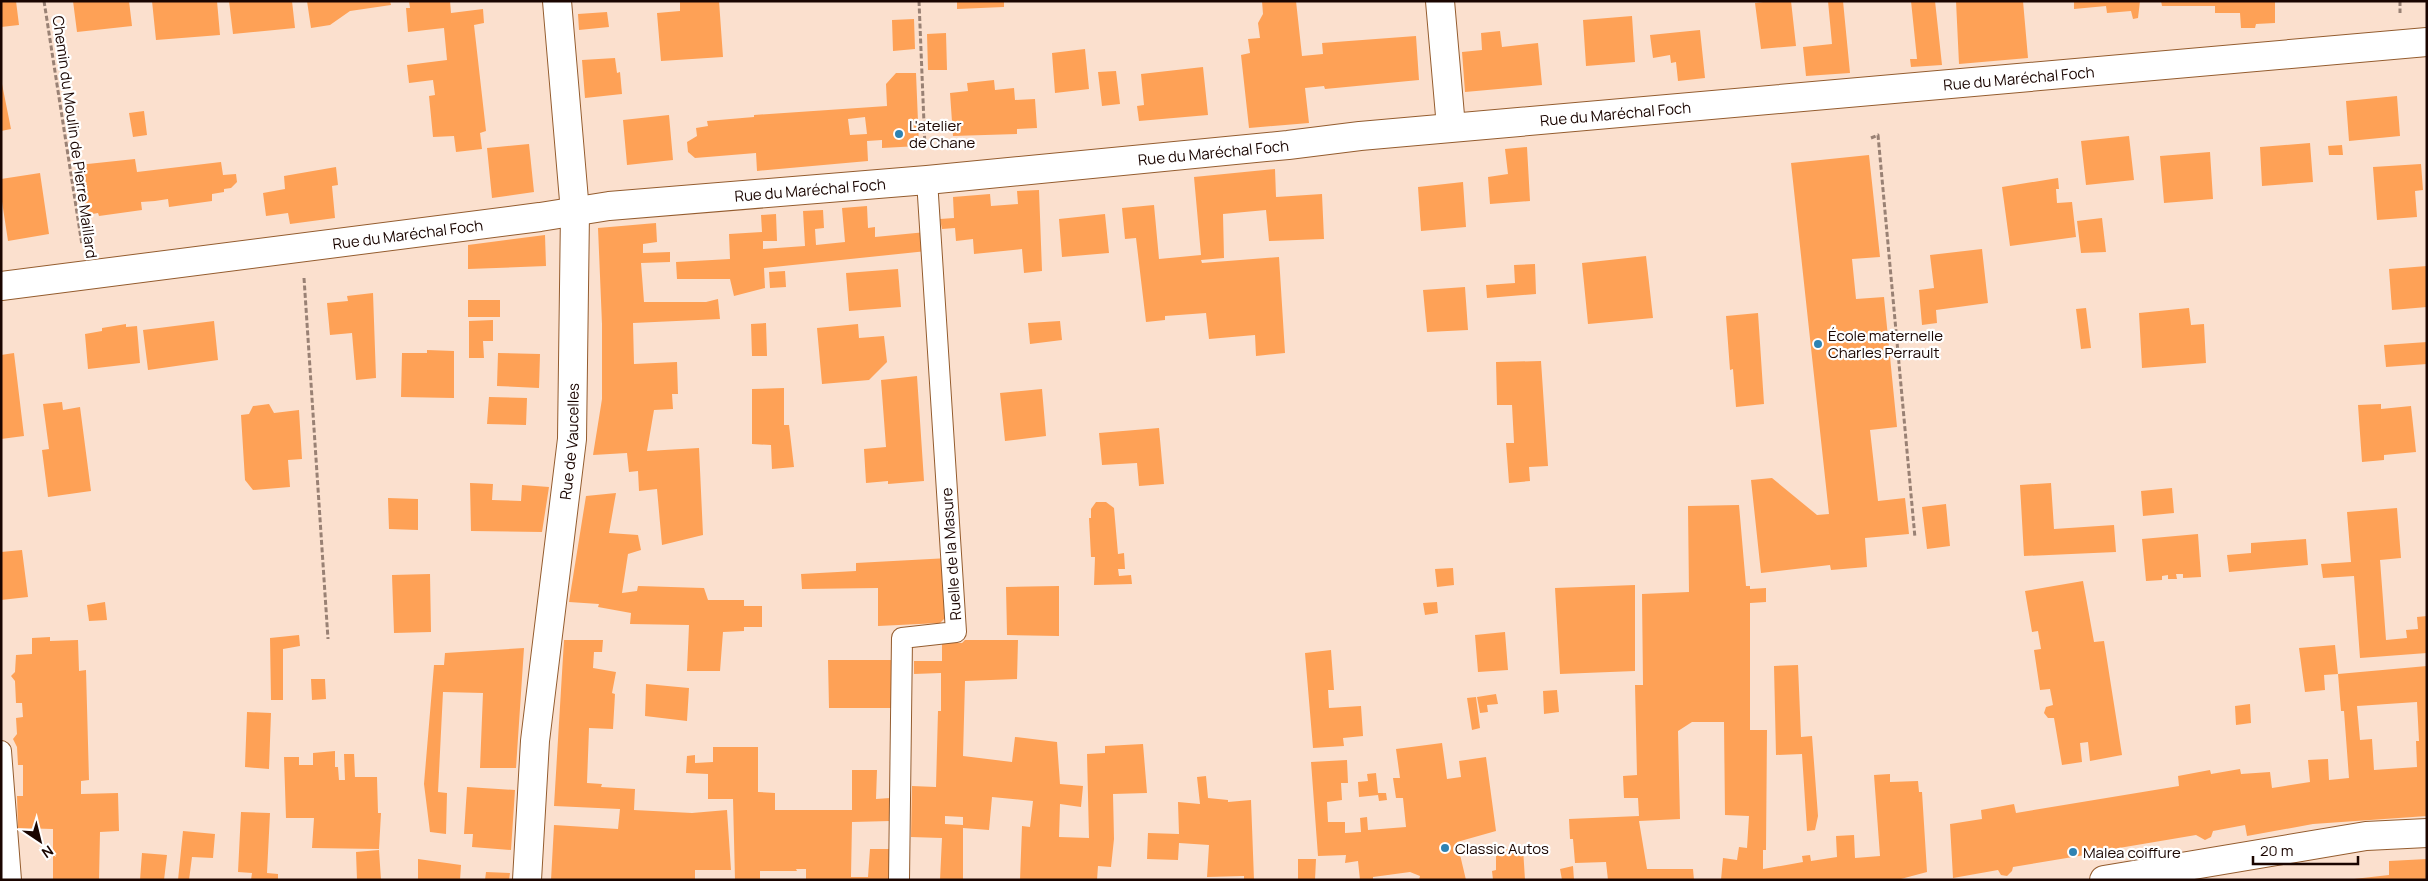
<svg xmlns="http://www.w3.org/2000/svg" width="2428" height="881" viewBox="0 0 2428 881" font-family="Manrope,sans-serif">
<style>
.building{fill:#fea156;fill-rule:evenodd}
.lines{fill:none;stroke-linecap:round;stroke-linejoin:round}
.service-casing{stroke:#945c2e;stroke-width:22}
.minor-casing{stroke:#945c2e;stroke-width:30}
.tertiary-casing{stroke:#945c2e;stroke-width:30}
.path{stroke:#998174;stroke-width:3;stroke-dasharray:5 2.5;stroke-linecap:butt}
.service{stroke:#fff;stroke-width:20}
.minor{stroke:#fff;stroke-width:28}
.tertiary{stroke:#fff;stroke-width:28}
.poi-dot{fill:#2e83b3;stroke:#fff;stroke-width:2}
.labels{text-anchor:middle;dominant-baseline:central;stroke-width:4.5;stroke-linejoin:round;paint-order:stroke}
.street-label{font-size:15px;fill:#1a0500;stroke:#fff}
.poi-label{font-size:15px;fill:#1a0500;stroke:#fff;text-anchor:start}
</style>
<rect width="100%" height="100%" fill="#fbe0ce"/>
<path class="building" d="M1,1H16L19,25L1,27Z
M73,1H129L132,26L77,32Z
M152,1H217L220,35L156,40Z
M229,1H292L295,28L233,34Z
M307,1H390L391,5L350,11L330,25L311,28Z
M409,1H450L451,13L483,9L484,23L474,25L486,131L480,133L482,149L456,152L454,136L433,137L429,96L435,95L433,80L409,83L407,65L447,60L444,28L408,32L406,8H410Z
M680,1H719L723,57L661,61L657,13L680,11Z
M957,1H1004V7L957,9Z
M1262,1H1296L1302,56L1323,54L1322,43L1416,36L1419,80L1325,89L1324,86L1305,88L1309,123L1249,128L1241,55L1250,53L1248,39L1260,38L1258,23L1263,14Z
M1771,1H1791L1796,46L1761,49L1755,3Z
M1828,1H1843L1850,73L1806,76L1803,47L1832,44Z
M1911,1H1935L1942,65L1911,67L1910,59H1917Z
M1956,1H2023L2028,58L1959,64Z
M2074,1H2140L2138,18L2133,19L2131,11L2107,13L2106,6L2074,9Z
M2161,1H2275V23L2256,24L2255,28H2241L2240,13H2215V6H2162Z
M607,12L609,27L579,30L578,14Z
M1632,16L1635,62L1586,66L1583,20Z
M914,19L915,49L893,51L892,20Z
M1700,30L1705,78L1678,81L1676,62L1671,63L1670,55L1653,58L1650,35Z
M1500,31L1502,47L1538,43L1542,85L1465,92L1462,52L1482,50L1481,33Z
M946,33L947,70H928L927,34Z
M1085,49L1089,89L1055,93L1052,53Z
M615,58L617,73L620,72L622,94L585,98L582,60Z
M1203,67L1208,115L1139,121L1137,106L1144,105L1141,74Z
M1116,71L1120,104L1102,106L1098,72Z
M896,73H916L919,146L882,148V140L867,141L868,161L757,171L756,153L695,158L688,152L687,142L697,136L696,128L708,126L707,121L754,117V115L887,106L886,84ZM865,117L867,134L850,135L848,119Z
M1,79L11,129L1,131Z
M994,80L995,90L1014,88L1015,100L1035,99L1037,128L1017,129V134L953,136L950,93L968,91L967,83Z
M2397,96L2400,136L2349,141L2346,101Z
M144,111L147,135L133,137L129,113Z
M669,115L673,160L627,165L623,120Z
M2129,136L2134,180L2086,185L2081,141Z
M2310,143L2313,182L2262,186L2260,147Z
M529,144L534,192L492,198L487,148Z
M2342,145L2343,155H2329L2328,146Z
M1527,147L1530,201L1490,204L1488,177L1508,174L1505,149Z
M2210,152L2213,199L2164,203L2160,156Z
M1869,155L1880,257L1852,259L1856,299L1884,297L1897,427L1870,430L1878,501L1905,498L1909,534L1865,538L1867,567L1831,570L1830,565L1761,573L1751,480L1772,478L1817,515L1829,514L1791,163Z
M135,159L137,172L221,162L223,175L236,174L237,182L231,188L224,189V192L212,194V201L169,207L168,199L155,201L141,202L142,210L99,216L98,213L87,215L78,165Z
M2421,164L2423,190L2415,191L2417,217L2377,220L2373,167Z
M336,167L338,185L332,186L335,218L290,224L288,213L266,216L263,193L285,189L284,176Z
M1275,169L1276,197L1322,194L1324,239L1269,241L1266,210L1223,214L1224,258L1201,260L1202,263L1279,257L1285,353L1256,356L1255,335L1209,339L1206,313L1165,316V320L1146,322L1136,238L1125,239L1122,208L1154,205L1159,259L1201,255L1194,177Z
M40,173L49,234L8,241L1,195V179Z
M2058,178L2059,189H2056L2057,203L2072,202L2076,237L2010,246L2002,187Z
M1463,182L1466,227L1421,231L1418,187Z
M1039,190L1042,271L1024,273L1022,249L974,254L973,239L956,241L955,228L942,229L940,219L954,218L953,197L990,194L991,206L1018,204L1017,191Z
M867,206L868,228L875,227V237L926,232L927,251L764,268L765,288L734,296L730,279H677L676,262L730,259L729,234L762,232L761,215L776,214L777,241H763V249L805,246L803,211L823,210L824,228L815,229L816,245L845,242L842,208Z
M1105,214L1109,253L1062,257L1059,219Z
M2102,218L2106,252L2081,253L2077,221Z
M656,223L657,242L643,244V253L670,252V262L641,263L644,302H706L718,299L720,319L633,323L634,364L677,362L678,394H672L673,409L654,410L647,451L699,448L703,535L662,545L657,489L639,491L638,471L629,472L627,453L593,455L602,399V324L598,228Z
M545,235L546,266L468,269V245Z
M1982,249L1988,303L1936,310L1937,323L1922,325L1919,290L1934,288L1930,255Z
M1646,256L1653,318L1588,324L1582,263Z
M1535,264L1536,294L1487,298L1486,285L1515,283L1514,265Z
M2427,266V307L2392,310L2389,269Z
M898,269L901,307L849,311L846,273Z
M785,271L786,287L770,288L769,272Z
M1465,287L1468,330L1427,332L1423,290Z
M373,293L376,378L356,380L352,333L330,335L327,303L348,301L347,296Z
M468,300H500V317H468Z
M2086,308L2091,348L2081,349L2076,309Z
M2189,308L2191,325L2204,324L2206,363L2142,368L2139,313Z
M1758,313L1764,404L1736,407L1733,369L1730,370L1726,316Z
M493,320V341H483L484,358H469V321Z
M214,321L218,360L148,370L143,330Z
M1060,321L1062,340L1030,344L1028,323Z
M766,323L767,356H752L751,324Z
M126,324V327L137,326L140,363L88,369L85,334L102,331V328Z
M858,324L859,338L884,336L887,362L869,380L822,384L817,328Z
M2427,342V364L2386,367L2384,345Z
M427,350L454,351V398L401,397L402,353H427Z
M14,353L24,436L1,439V355Z
M498,353L540,354L539,388L497,386Z
M1541,361L1548,466L1529,467L1530,481L1509,483L1506,443H1514L1512,405H1497L1496,362Z
M917,376L924,481L888,484V481L866,483L864,449L886,447L881,380Z
M784,388V425H789L794,467L772,469L771,445L752,444V389Z
M1042,389L1046,436L1005,441L1000,393Z
M489,397L527,398L526,425L487,424Z
M62,402L63,410L80,407L91,491L48,497L42,450L49,449L43,404Z
M269,404L274,413L299,410L302,459L288,460L290,487L253,490L245,480L241,415L249,414L253,406Z
M2381,404V409L2411,406L2416,452L2384,455V460L2362,462L2358,405Z
M1159,428L1164,484L1139,486L1137,463L1102,465L1099,433Z
M470,483L493,484L492,500L521,501L522,485L549,487L542,532L471,531Z
M2051,483L2054,529L2114,525L2116,552L2024,556L2020,485Z
M2172,488L2174,513L2143,516L2141,491Z
M616,493L609,533L638,535L641,550L628,554L622,593L637,591L638,586L704,588L708,600H744V606H762V627H744V631L723,632L720,671H687L689,625L630,624L631,613L598,607L599,604L569,602L586,496Z
M388,498L418,499V530L389,529Z
M1096,502H1106L1114,508L1118,554L1124,553L1125,569H1118L1119,576L1131,575L1132,584L1094,585L1095,557H1091L1089,518H1091V509Z
M1946,504L1950,546L1927,549L1922,507Z
M1739,505L1746,586H1750V589L1766,588V602L1750,603V730H1767L1766,850H1763V869L1803,862L1802,856L1810,855L1811,861L1837,857L1836,836L1854,835L1855,858L1880,856L1874,775L1890,774V782L1918,781L1919,792H1922L1927,872L1897,880H1721L1723,858L1737,860L1739,847L1747,848L1749,816L1725,815L1724,722H1692L1678,731L1680,819L1639,821L1647,869H1693L1694,880H1608L1606,862L1575,863L1573,839H1570L1569,819L1639,816L1638,798H1624L1623,776L1637,775L1635,685H1643L1642,594L1689,592L1688,506Z
M2397,508L2401,558L2380,560L2386,640L2407,638L2406,630L2418,629L2417,617L2427,616V653L2360,658L2354,576L2323,578L2321,564L2351,562L2347,512Z
M2198,534L2201,577L2183,578V574H2176L2177,579H2168V575L2162,576V580L2146,581L2142,539Z
M2306,539L2308,565L2229,572L2227,555L2251,553V543Z
M22,550L28,597L1,600V552Z
M949,558L952,611L940,623L878,626V588L802,589L801,574L856,571V563Z
M1453,568L1454,585L1437,587L1435,569Z
M430,574L431,632L394,633L392,575Z
M2083,581L2094,642L2104,641L2122,755L2090,761L2088,742L2080,743L2082,762L2062,765L2054,718H2048L2044,713L2046,707L2053,705L2050,689L2040,690L2034,650L2041,649L2038,631L2032,632L2025,591Z
M1635,585V671L1560,674L1555,588Z
M1059,586V636L1007,635L1006,587Z
M105,602L107,620L89,621L87,605Z
M1437,602L1438,613L1425,615L1423,603Z
M1505,632L1508,670L1478,672L1475,635Z
M299,635L300,646L283,649V700H271L270,638Z
M50,637V641L78,640L79,671L86,670L89,780L81,781V794L118,793L119,831L100,832L99,880H53V829L18,828L17,796H23V765H18L17,747L13,739L17,734L16,718L23,717L22,703H16L15,681L11,676L15,672L16,655L32,654V638Z
M564,640H603L602,652H594L593,668L616,672L612,693L615,694L613,729L589,728L587,783L602,784L601,787L635,789L634,810L692,813L727,810L731,870H695V880H551L554,825L618,829L620,809L554,806Z
M965,640H1018L1017,679L965,681L963,756L1012,762L1015,737L1057,742L1060,784L1083,786L1081,807L1060,804L1059,837L1089,838L1087,754L1105,753V746L1143,744L1147,793L1113,794L1114,839L1111,867L1098,866L1097,880H1020L1022,826L1030,827L1033,801L992,797L989,830L963,828V880H940L942,838L911,837L912,786L936,787L938,711H941V673L914,674V661H942V643H962ZM945,816L963,817V825L945,824Z
M2335,645L2338,674L2324,675L2325,690L2305,692L2299,648Z
M524,648L516,768H480L483,693L443,692L438,792L447,793L446,834L430,832L424,784L434,665H444L445,653Z
M1331,650L1334,690H1328L1329,708L1361,706L1363,736L1343,738L1344,746L1313,748L1305,653Z
M828,660H892L893,708H829Z
M1798,665L1801,737L1812,736L1818,816L1815,830L1807,831L1802,754L1776,755L1774,666Z
M2427,666V816L2313,824L2247,836L2245,825L2213,831L2211,837L2205,840L2196,835L2113,849L2112,855L2106,858L2100,857L2097,853L2013,867L2012,871L2007,876L2001,875L1998,870L1953,878L1950,824L1982,819L1981,810L2014,804L2016,813L2179,786L2178,776L2210,770L2211,774L2240,769L2241,774L2270,772L2272,788L2310,782L2308,760L2328,759L2329,780L2349,778L2344,711H2341L2338,674ZM2417,702L2419,741H2416L2417,767L2374,770L2372,739L2360,740L2357,706Z
M311,679H325L326,699L312,700Z
M646,684L689,688L687,721L645,716Z
M1557,690L1559,712L1544,714L1543,691Z
M1496,694L1498,704L1487,705L1488,712L1480,713L1477,697Z
M1476,697L1480,728L1472,730L1467,698Z
M2250,704L2251,723L2236,725L2235,706Z
M247,712L271,713L269,769L245,767Z
M1442,743L1447,779L1461,777L1459,761L1486,757L1496,831L1457,842L1466,880H1419L1420,876L1410,872L1373,877V880H1360L1358,861L1345,863L1346,855L1318,856L1311,762L1347,760L1348,783H1341L1342,800L1327,802L1328,822H1345V833L1361,832L1360,818L1367,817L1368,830L1406,827L1403,798H1396L1393,778H1400L1396,749Z
M713,747H758V792L775,793V810H852V770H877L876,799L890,798V821L852,822L851,877H868L870,849H890V880H806V869H796L797,871H760V880H735L733,799H708V774L686,773L687,756L695,755V763L713,762Z
M335,751V767H338L339,780H345L344,754H354L355,777H377L378,813H381L379,849L312,848L314,818H286L284,757H299V765H313V753Z
M1376,773L1378,793H1386L1387,800L1379,801L1378,795L1359,797L1358,782L1368,781L1367,774Z
M1206,776L1208,798L1228,800V802L1251,800L1254,880H1244V876L1207,877L1209,845L1179,843L1178,860L1147,859L1148,833L1179,834L1178,802L1200,804L1197,777Z
M467,787L515,790L511,850L472,847L473,834H464Z
M241,812L270,813L267,873L278,874V880H251L252,873L238,872Z
M183,831L215,834L213,858L192,857L189,880H178Z
M1523,848L1525,880H1493L1492,871L1496,870V850Z
M379,850L381,880H357L356,852Z
M142,853L167,855L164,880H140Z
M418,859L461,865L460,880H418Z
M1298,859H1316L1315,880H1298Z
M2427,859V880H2345L2389,875V861Z
M1573,866L1574,880H1562L1560,869Z
M486,872L510,873L509,880H485Z"/>
<g class="lines">
<defs>
<path id="service" d="M1,751L11,880
M899,880L902,638L956,632L927,180"/>
<g id="minor">
<path d="M1440,1L1451,127"/>
<path id="s1" d="M527,880L535,741L572,439L575,212L557,1"/>
</g>
<g id="tertiary">
<path id="s2" d="M1,286L540,217L609,206L927,180L1288,145L1360,136L2427,42"/>
<path d="M2104,880L2366,836L2427,833"/>
</g>
</defs>
<use href="#service" class="service-casing"/>
<use href="#minor" class="minor-casing"/>
<use href="#tertiary" class="tertiary-casing"/>
<path class="path" d="M44,1L82,245
M919,1L925,148
M2400,1V13
M1871,138L1878,135L1915,538
M304,278L328,639"/>
<use href="#service" class="service"/>
<use href="#minor" class="minor"/>
<use href="#tertiary" class="tertiary"/>
</g>
<g class="poi-dot">
<circle cx="899" cy="134" r="5"/>
<circle cx="1818" cy="344" r="5"/>
<circle cx="1445" cy="848" r="5"/>
<circle cx="2073" cy="852" r="5"/>
</g>
<g class="labels">
<g class="street-label">
<text stroke="none"><textPath href="#s2" startOffset="2029">Rue du Maréchal Foch</textPath></text>
<text stroke="none"><textPath href="#s2" startOffset="1624">Rue du Maréchal Foch</textPath></text>
<text transform="translate(75 137) rotate(82)">Chemin du Moulin de Pierre Maillard</text>
<text stroke="none"><textPath href="#s2" startOffset="1220">Rue du Maréchal Foch</textPath></text>
<text stroke="none"><textPath href="#s2" startOffset="815">Rue du Maréchal Foch</textPath></text>
<text stroke="none"><textPath href="#s2" startOffset="410">Rue du Maréchal Foch</textPath></text>
<text stroke="none"><textPath href="#s1" startOffset="441">Rue de Vaucelles</textPath></text>
<text transform="translate(951 554) rotate(-94)">Ruelle de la Masure</text>
</g>
<g class="poi-label">
<text x="909" y="125">L'atelier<tspan x="909" dy="17">de Chane</tspan></text>
<text x="1828" y="335">École maternelle<tspan x="1828" dy="17">Charles Perrault</tspan></text>
<text x="1455" y="848">Classic Autos</text>
<text x="2083" y="852">Malea coiffure</text>
</g>
</g>
<rect width="2428" height="881" fill="none" stroke="#1a0500" stroke-width="5"/>
<g transform="translate(40 841) rotate(145)" stroke="#ffffff" stroke-width="4" paint-order="stroke">
<path d="M0-4L9 19L0 12L-9 19Z" fill="#1a0500"/>
<text y="-8" font-size="14" font-weight="bold" text-anchor="middle" fill="#1a0500">N</text>
</g>
<path d="M2253 856v8h105v-8" fill="none" stroke="#1a0500" stroke-width="2.5"/>
<text x="2260" y="856" font-size="15" fill="#1a0500" stroke="#ffffff" stroke-width="4" paint-order="stroke">20 m</text>
</svg>
